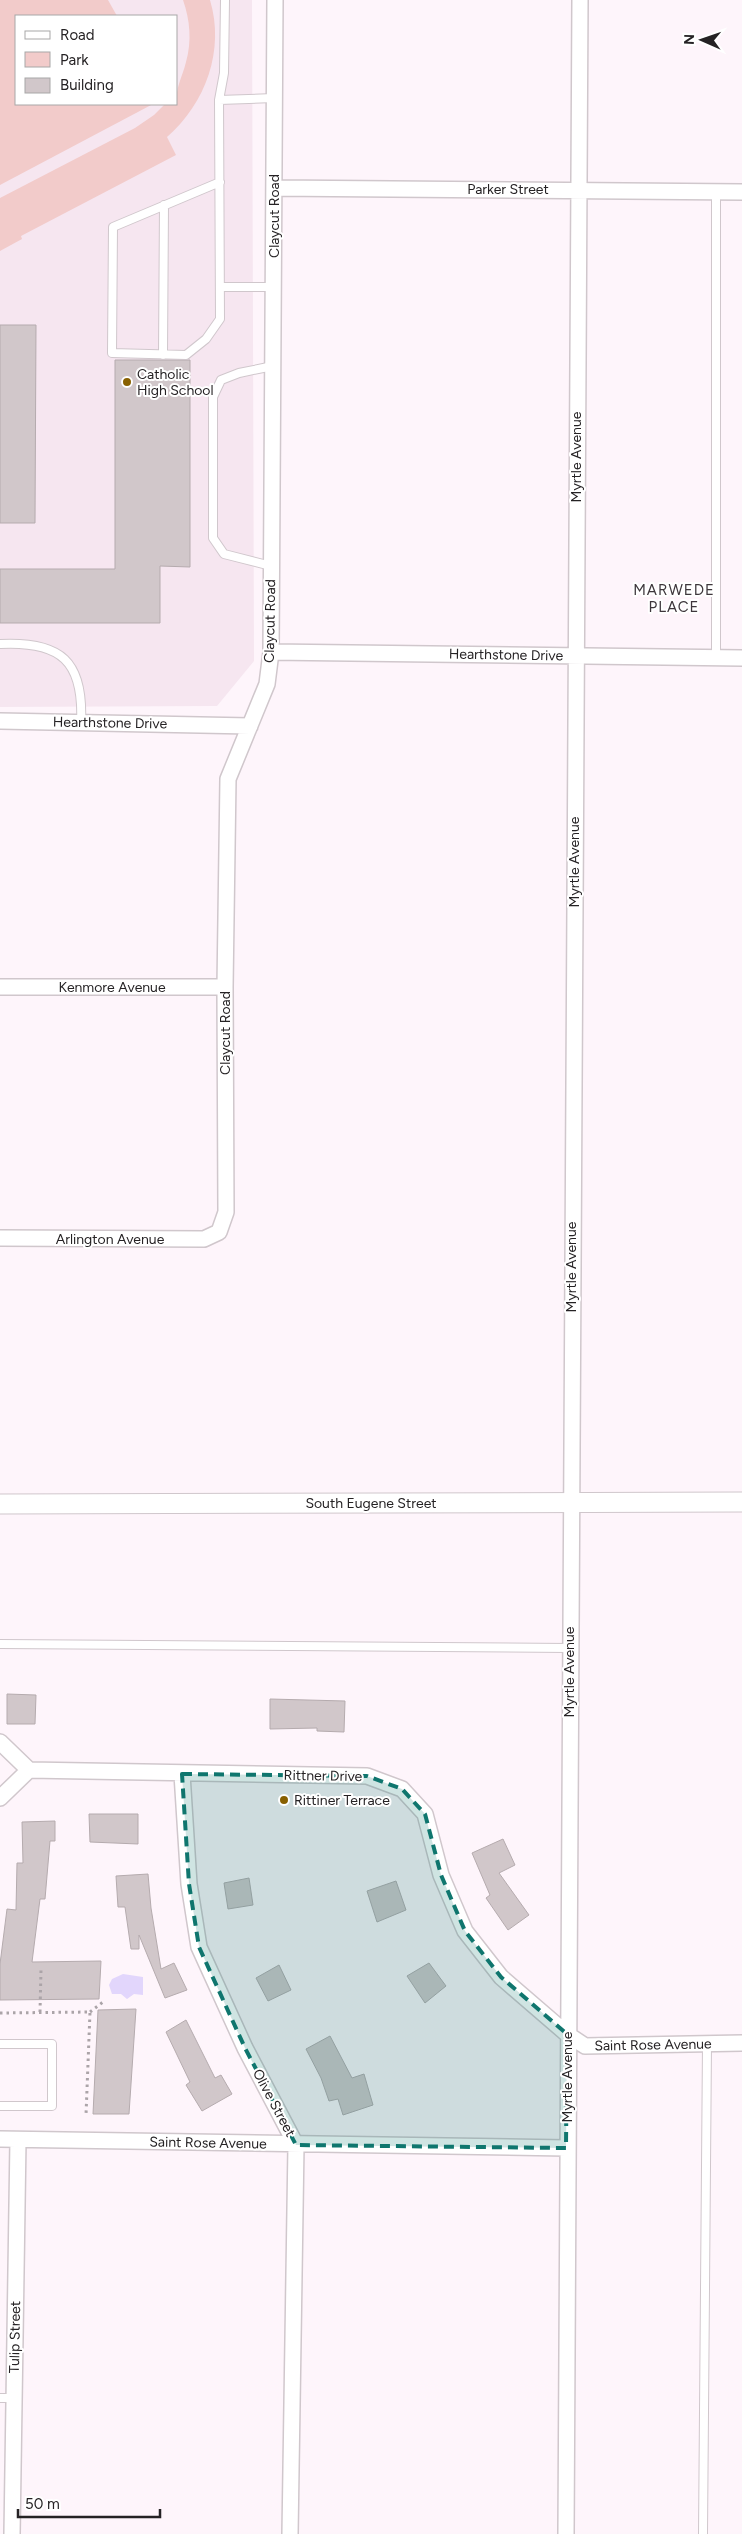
<svg xmlns="http://www.w3.org/2000/svg" width="742" height="2534" viewBox="0 0 742 2534" font-family="Figtree,sans-serif">
<style>
.built{fill:#f6e6f0;fill-rule:evenodd}
.green{fill:#f2cbca}
.water{fill:#e2d6fc}
.building{fill:#d1c7ca;stroke:#b5abae}
.lines{fill:none;stroke-linecap:round;stroke-linejoin:round}
.service-casing{stroke:#d0c7cc;stroke-width:10}
.minor-casing{stroke:#d0c7cc;stroke-width:18}
.tertiary-casing{stroke:#d0c7cc;stroke-width:21}
.path{stroke:#aba4a8;stroke-width:3;stroke-dasharray:2.5 4;stroke-linecap:butt}
.service{stroke:#fff;stroke-width:8}
.minor{stroke:#fff;stroke-width:15}
.tertiary{stroke:#fff;stroke-width:19}
.marked{fill:#0f766e;fill-opacity:0.2;stroke:#0f766e;stroke-width:4;stroke-dasharray:10 6;stroke-linejoin:round}
.poi-dot{fill:#886000;stroke:#fff;stroke-width:2}
.labels{text-anchor:middle;dominant-baseline:central;stroke-width:4;stroke-linejoin:round;paint-order:stroke}
.street-label{font-size:14px;fill:#252224;stroke:#fff}
.poi-label{font-size:14px;fill:#252224;stroke:#fff;text-anchor:start}
.neighbourhood-label{font-size:15px;letter-spacing:1px;fill:#3e373c;stroke:#fff}
</style>
<rect width="100%" height="100%" fill="#fef5fb"/>
<path class="built" d="M0,0H252L254,661L217,706L0,707ZM16,16H176V104H16Z"/>
<path class="green" d="M0,0H108L117,16H16V104H153L0,185Z
M183,0H210C225,50 206,103 167,137L176,155L21,236L22,239L0,251V198L135,128L154,115L165,104H176C176,86 182,78 186,62C192,41 190,20 183,0Z"/>
<path class="water" d="M123,1974L143,1977V1995L134,1994L127,1999L121,1994H112L109,1985L112,1979Z"/>
<path class="building" d="M0,325H36L35,523H0Z
M115,360H190V567L160,566V623H0V569H115Z
M7,1694L36,1695L35,1724H7Z
M270,1699L345,1701L344,1732L317,1731V1728L270,1729Z
M89,1814H138V1844L90,1842Z
M55,1821V1841H50L45,1899H40L32,1962L101,1961L99,1999L0,2000V1964L7,1909L16,1910L17,1863H23L22,1822Z
M503,1839L515,1865L499,1873L529,1915L508,1930L486,1898L490,1895L472,1853Z
M148,1874L151,1908L161,1969L174,1963L187,1990L165,1998L139,1935V1949H131L125,1907H118L116,1876Z
M249,1878L253,1905L228,1909L224,1883Z
M396,1881L406,1910L377,1922L367,1891Z
M429,1963L446,1986L425,2003L407,1976Z
M279,1965L291,1990L268,2001L256,1978Z
M136,2009L129,2114H93L98,2010Z
M186,2020L215,2078L221,2075L232,2094L202,2111L186,2085L190,2082L166,2032Z
M330,2036L352,2078L364,2074L373,2105L343,2115L338,2099L329,2101L321,2078L306,2049Z"/>
<g class="lines">
<defs>
<path id="service" d="M219,100L224,73L225,0
M220,182L113,227L112,353L186,355L206,339L220,319L219,100L274,98
M716,191V658
M220,287H273
M163,355L164,205
M271,566L224,554L213,538V397L221,380L239,373L273,366
M0,644C61,641 84,661 81,723
M0,1644L569,1648
M0,2044H52V2106H0
M0,2398H14
M703,2534L707,2044"/>
<path id="minor" d="M274,188L742,192
M271,652L742,658
M0,721L250,726
M0,987H225
M0,1238L204,1239L219,1232L226,1212L225,987L228,779L267,684L271,652L275,0
M0,1742L29,1770
M182,1774L189,1884L199,1947L245,2048L296,2145L290,2534
M0,1798L29,1770L367,1776L402,1789L425,1814L441,1875L465,1931L501,1977L567,2034L585,2046L742,2043
M0,2139L566,2148
M12,2534L18,2140
M566,2534L580,0"/>
<path id="tertiary" d="M0,1504L742,1502"/>
</defs>
<use href="#service" class="service-casing"/>
<use href="#minor" class="minor-casing"/>
<use href="#tertiary" class="tertiary-casing"/>
<path class="path" d="M40,2012L41,1969
M90,2012L103,2002
M0,2013L90,2012L86,2115"/>
<use href="#service" class="service"/>
<use href="#minor" class="minor"/>
<use href="#tertiary" class="tertiary"/>
</g>
<path class="marked" d="M182,1774L367,1776L402,1789L425,1814L441,1875L465,1931L501,1977L567,2034L566,2148L296,2145L245,2048L199,1947L189,1884Z"/>
<g class="poi-dot">
<circle cx="127" cy="382" r="5"/>
<circle cx="284" cy="1800" r="5"/>
</g>
<g class="labels">
<g class="street-label">
<text x="508" y="189">Parker Street</text>
<text transform="translate(274 216) rotate(-90)">Claycut Road</text>
<text transform="translate(576 457) rotate(-90)">Myrtle Avenue</text>
<text transform="translate(270 621) rotate(-89)">Claycut Road</text>
<text transform="translate(506 655) rotate(1)">Hearthstone Drive</text>
<text transform="translate(110 723) rotate(1)">Hearthstone Drive</text>
<text transform="translate(574 862) rotate(-90)">Myrtle Avenue</text>
<text x="112" y="987">Kenmore Avenue</text>
<text transform="translate(225 1033) rotate(-90)">Claycut Road</text>
<text x="110" y="1239">Arlington Avenue</text>
<text transform="translate(571 1267) rotate(-90)">Myrtle Avenue</text>
<text x="371" y="1503">South Eugene Street</text>
<text transform="translate(569 1672) rotate(-90)">Myrtle Avenue</text>
<text transform="translate(323 1776) rotate(1)">Rittner Drive</text>
<text transform="translate(653 2045) rotate(-1)">Saint Rose Avenue</text>
<text transform="translate(567 2077) rotate(-90)">Myrtle Avenue</text>
<text transform="translate(274 2103) rotate(62)">Olive Street</text>
<text transform="translate(208 2143) rotate(1)">Saint Rose Avenue</text>
<text transform="translate(15 2337) rotate(-89)">Tulip Street</text>
</g>
<g class="poi-label">
<text x="137" y="374">Catholic<tspan x="137" dy="16">High School</tspan></text>
<text x="294" y="1800">Rittiner Terrace</text>
</g>
<g class="neighbourhood-label">
<text x="674" y="590">MARWEDE<tspan x="674" dy="17">PLACE</tspan></text>
</g>
</g>
<rect x="15" y="15" width="162" height="90" fill="#ffffff" stroke="#a8a7a7"/>
<rect x="25" y="31" width="25" height="8" fill="#ffffff" stroke="#a8a7a7"/>
<text x="60" y="40" font-size="15" fill="#252224">Road</text>
<rect x="25" y="52" width="25" height="15" fill="#f2cbca" stroke="#a8a7a7"/>
<text x="60" y="65" font-size="15" fill="#252224">Park</text>
<rect x="25" y="78" width="25" height="15" fill="#d1c7ca" stroke="#a8a7a7"/>
<text x="60" y="90" font-size="15" fill="#252224">Building</text>
<g transform="translate(702 40) rotate(272)" stroke="#ffffff" stroke-width="4" paint-order="stroke">
<path d="M0-4L9 19L0 12L-9 19Z" fill="#252224"/>
<text y="-8" font-size="14" font-weight="bold" text-anchor="middle" fill="#252224">N</text>
</g>
<path d="M18 2509v8h142v-8" fill="none" stroke="#252224" stroke-width="2.5"/>
<text x="25" y="2509" font-size="15" fill="#252224" stroke="#ffffff" stroke-width="4" paint-order="stroke">50 m</text>
</svg>
